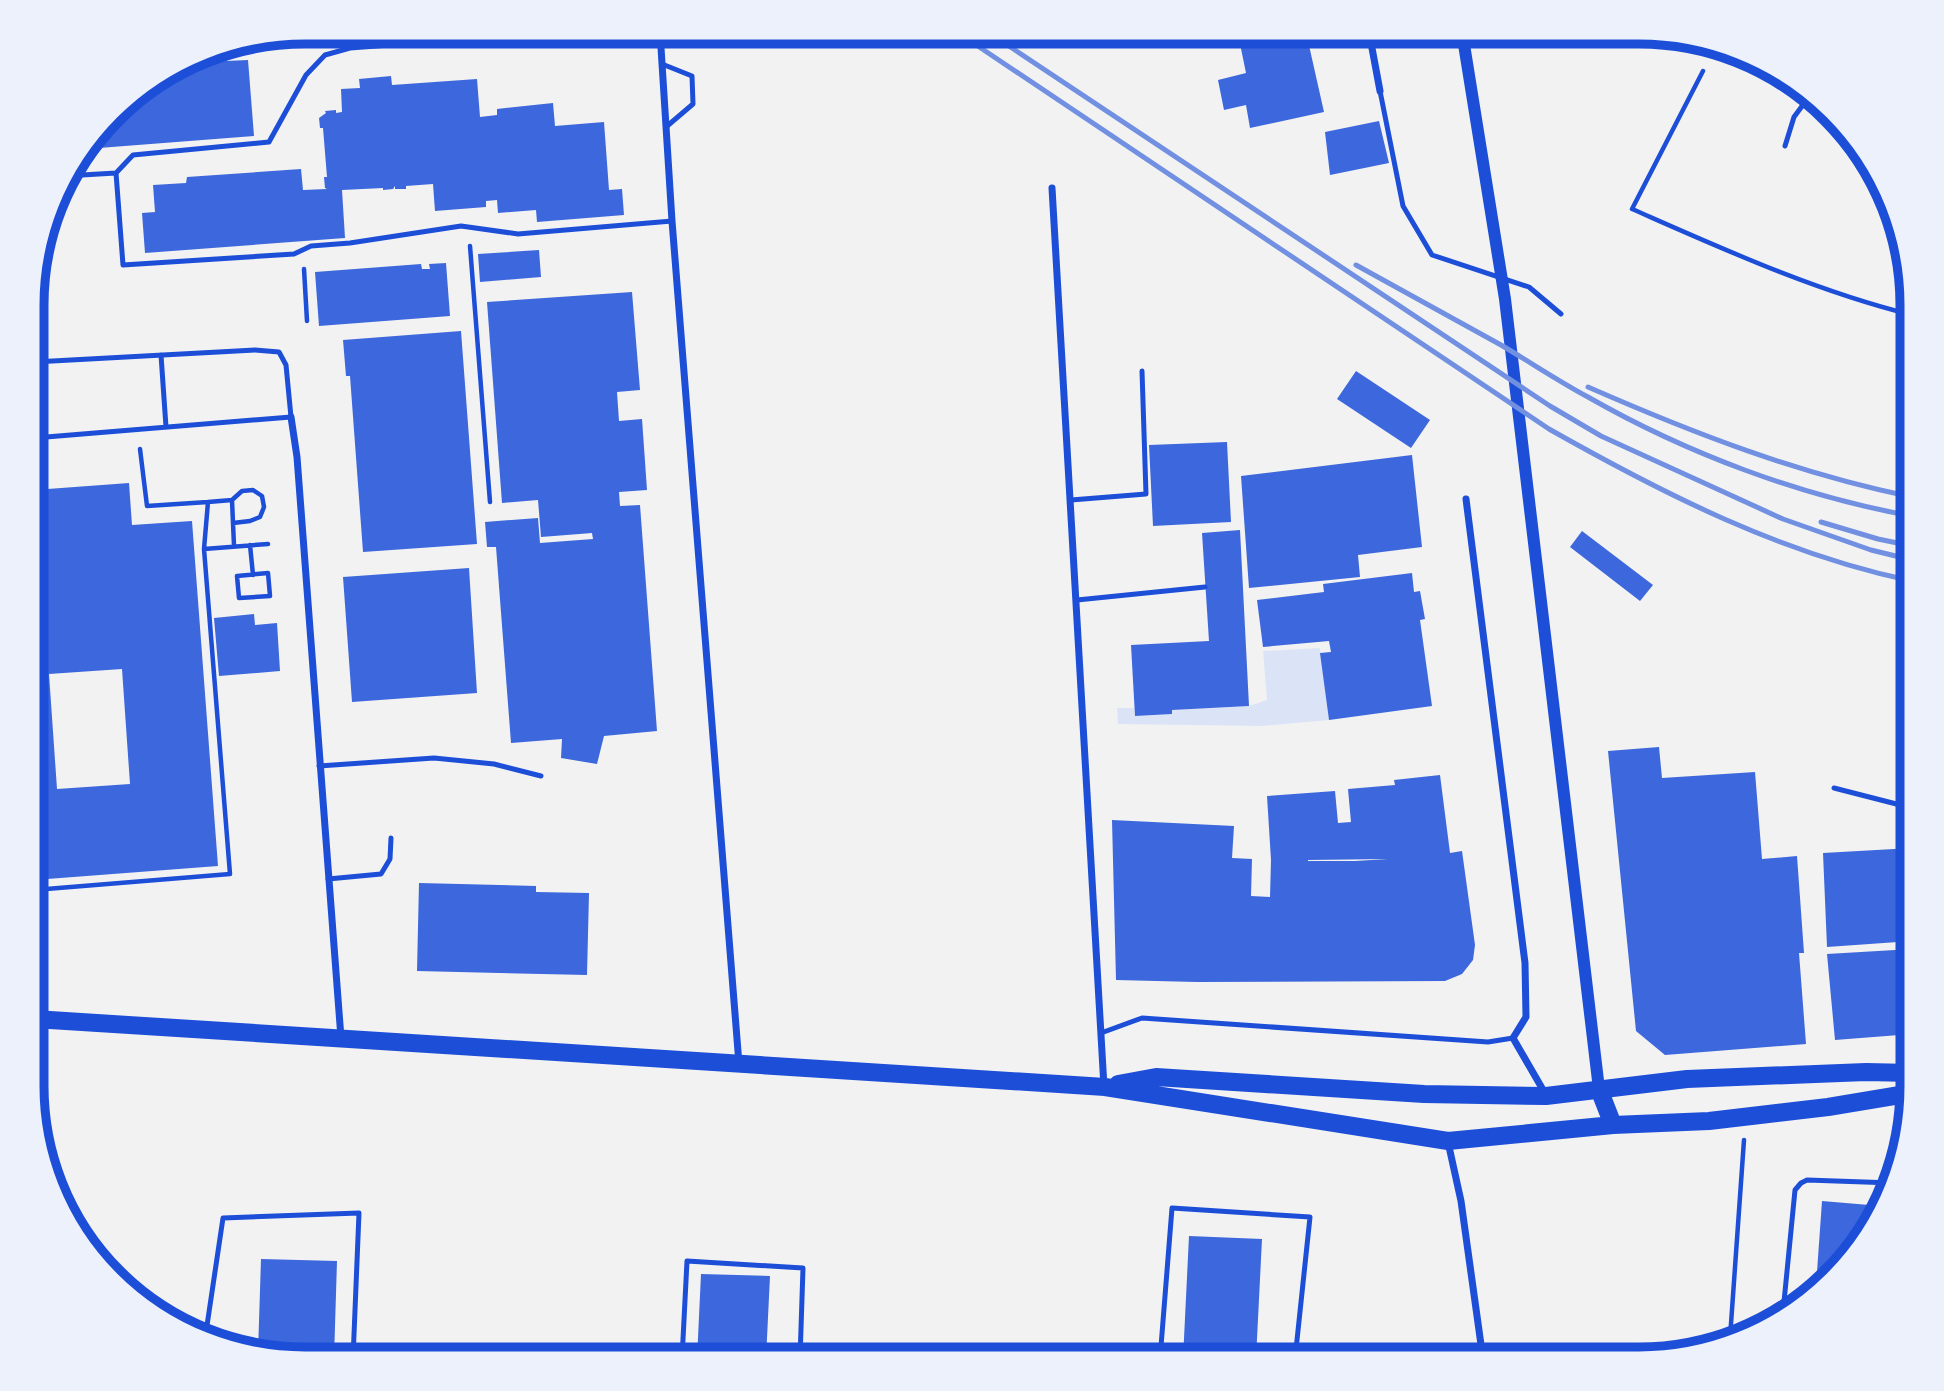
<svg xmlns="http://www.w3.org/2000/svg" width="1944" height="1391" viewBox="0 0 1944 1391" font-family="'Space Grotesk',sans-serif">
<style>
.green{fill:#dbe4f7}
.building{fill:#3d67dc;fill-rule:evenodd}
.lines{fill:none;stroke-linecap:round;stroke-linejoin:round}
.path{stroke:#1d4ed8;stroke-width:4.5}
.service{stroke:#1d4ed8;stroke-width:5}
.minor{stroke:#1d4ed8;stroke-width:7}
.tertiary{stroke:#1d4ed8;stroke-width:12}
.primary{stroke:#1d4ed8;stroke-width:18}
.rail{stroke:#7290e2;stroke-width:5}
.rim{fill:none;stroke:#1d4ed8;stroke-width:9}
</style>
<rect width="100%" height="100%" fill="#f2f2f2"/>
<path class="green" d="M1320,648L1329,720L1262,726L1118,724L1117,708H1134L1135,716L1171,714L1172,710L1249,706L1267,700L1263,651Z"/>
<path class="building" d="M1194,32H1306L1324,112L1250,128L1246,105L1224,110L1218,80L1246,73L1238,34L1197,43Z
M225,47L226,61L248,60L254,136L86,149L124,100L200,52Z
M391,76L392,85L477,79L480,117L497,115V109L553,103L555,126L604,122L609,190L622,189L624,215L537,222L536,210L498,213L497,200L486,201V207L435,211L433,184L406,186V189H395V186L393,189L383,190V188L342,190L345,238L145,253L142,213L155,212L153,185L186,183L187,177L301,169L303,190L327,189L325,188L324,177H327L323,128H320L319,118L326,113L325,111L336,110V113L342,112L341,89L360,88L359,79Z
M1379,121L1389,163L1330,175L1325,132Z
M539,250L541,277L480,282L478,254Z
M446,263L450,316L319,326L315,272L421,264L422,269H430L429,264Z
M632,292L640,390L617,392L619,421L642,419L647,490L619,492L620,506L640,505L657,731L604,736L597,764L561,758L562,739L511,743L496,547H487L485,522L538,518L540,543L593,539L592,533L541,537L538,500L502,503L487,302Z
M461,331L477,544L363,552L350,376H346L343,340Z
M1356,371L1430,420L1411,448L1337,399Z
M1227,442L1231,522L1153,526L1149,445Z
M1412,455L1422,547L1358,555L1360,577L1249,588L1241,476Z
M129,483L132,525L192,521L218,866L34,880V490ZM122,669L130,784L57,789L49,674Z
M1240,530L1249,706L1172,710V714L1135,716L1131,645L1209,641L1202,533Z
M1582,531L1653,585L1640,601L1570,547Z
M469,568L477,693L352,702L343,577Z
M1412,573L1414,592L1420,591L1425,619L1420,620L1432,706L1329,720L1320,653L1331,652L1329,641L1263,647L1257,600L1324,592L1323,584Z
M254,614L255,625L277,623L280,671L219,676L214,618Z
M1659,747L1662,778L1755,772L1762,859L1797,856L1804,953H1799L1806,1044L1665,1055L1636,1031L1608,751Z
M1440,775L1450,853L1462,851L1475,945L1473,960L1462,974L1445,981L1197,982L1116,980L1112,820L1234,826L1232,858L1252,859L1251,896L1270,897L1271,860L1267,796L1335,791L1338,823L1351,822L1348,789L1395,785L1394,780ZM1388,859L1355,861H1308V860Z
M1912,848V941L1827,947L1823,853Z
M419,883L536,886V892L589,893L587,975L417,971Z
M1912,949V1034L1835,1040L1827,954Z
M1822,1201L1881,1206L1856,1253L1816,1286Z
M1189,1236L1262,1239L1256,1359H1183Z
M261,1259L337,1261L334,1359H287L258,1353Z
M701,1274L770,1276L766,1359H697Z"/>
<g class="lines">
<path class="path" d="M1703,71L1632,209C1723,249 1815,291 1912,315
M470,246L490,502
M304,269L307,321
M208,502L232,500L242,491L253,490L262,496L264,507L260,517L250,521L233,523L232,500
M233,523L234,546
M250,545L253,575
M204,549L268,544
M268,573L270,596L239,598L237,576Z
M34,890L230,874L204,549L208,502L147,506L140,449
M1730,1338L1744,1140"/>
<path class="service" d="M662,64L692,76L693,104L666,127
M1380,91L1403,206L1432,255L1529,287L1561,314
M1785,146L1794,117L1811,94
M116,173L123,265L294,254L311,246L350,243L461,226L518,234L672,221
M59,186L82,175L116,173L133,155L269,142L306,75L325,55L350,48L562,32
M161,355L166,427
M34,362L255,350L279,352L286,365L291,417L34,438
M1071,500L1146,494L1142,371
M1077,600L1205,587
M319,766L434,758L494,764L541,776
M1834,788L1912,808
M328,879L381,874L390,859L391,838
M1101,1033L1142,1018L1488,1042L1513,1038
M1783,1312L1795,1190L1801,1183L1807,1180L1893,1183
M205,1339L223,1218L359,1213L353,1359
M682,1359L687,1261L803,1268L800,1359
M1160,1359L1172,1208L1310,1217L1295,1359"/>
<path class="minor" d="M660,32L672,221L739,1064
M1369,32L1380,91
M1776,72L1810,93
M1052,188L1104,1087
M291,417L297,457L341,1038
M1466,499L1525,963L1526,1017L1513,1038L1546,1095
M1448,1142L1461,1201L1483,1359"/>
<path class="tertiary" d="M1462,32L1505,299L1599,1089"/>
<path class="primary" d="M34,1019L1105,1087L1448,1141L1613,1125L1709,1121L1828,1107L1912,1093
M1118,1084L1156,1077L1424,1094L1546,1096L1687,1079L1866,1072L1912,1073
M1599,1089L1613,1125"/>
<path class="rail" d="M957,32L1549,429C1664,494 1782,554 1912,581
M988,32L1550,406L1601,436L1783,519L1871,550L1912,560
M1356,265C1404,292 1453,318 1501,345C1530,362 1558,381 1588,397C1686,453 1800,496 1912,516
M1588,387C1693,433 1799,474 1912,497
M1821,522L1878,539L1912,546"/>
</g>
<path d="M0 0H1944V1391H0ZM305 44H1639A261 261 0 0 1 1900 305V1086A261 261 0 0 1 1639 1347H305A261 261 0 0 1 44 1086V305A261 261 0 0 1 305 44Z" fill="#edf1fc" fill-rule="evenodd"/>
<path class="rim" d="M305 44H1639A261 261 0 0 1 1900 305V1086A261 261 0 0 1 1639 1347H305A261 261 0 0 1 44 1086V305A261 261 0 0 1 305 44Z"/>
</svg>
